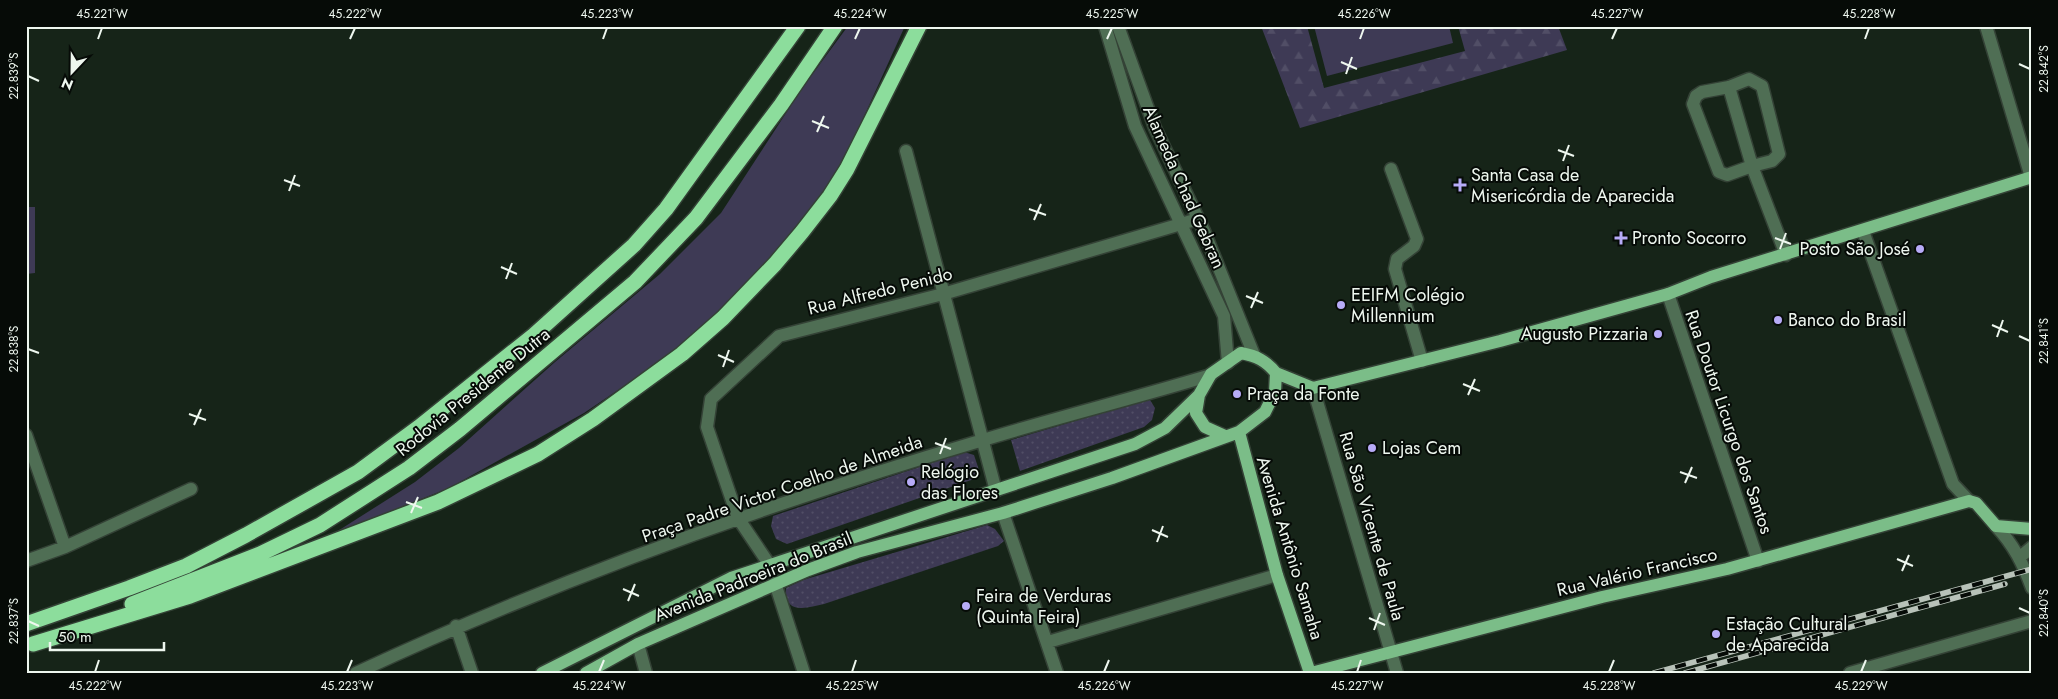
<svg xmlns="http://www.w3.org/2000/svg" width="2058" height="699" viewBox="0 0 2058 699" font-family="Jost,sans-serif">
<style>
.grass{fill:#3e3a55}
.forest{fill:url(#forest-firs)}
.park{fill:url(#park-dots)}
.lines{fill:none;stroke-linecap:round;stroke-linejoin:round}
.minor-casing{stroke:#344236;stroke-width:15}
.major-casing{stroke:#344236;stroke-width:15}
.highway-casing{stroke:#344236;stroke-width:18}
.minor{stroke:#4f6e54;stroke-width:12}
.major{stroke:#7bbd88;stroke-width:12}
.highway{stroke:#8cdd9c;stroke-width:15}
.rail-casing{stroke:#b8c2b9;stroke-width:5.5}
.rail{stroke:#060b07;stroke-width:4;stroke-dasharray:11;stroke-linecap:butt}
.ticks{fill:none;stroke:#eef7ef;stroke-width:2}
.poi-dot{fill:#b7abf7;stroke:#060b07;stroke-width:2}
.labels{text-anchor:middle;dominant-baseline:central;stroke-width:4;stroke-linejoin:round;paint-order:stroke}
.poi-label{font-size:18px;fill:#eef7ef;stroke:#060b07;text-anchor:start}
.street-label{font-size:18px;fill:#eef7ef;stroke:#060b07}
.neatline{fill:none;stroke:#eef7ef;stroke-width:2}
.ticks-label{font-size:12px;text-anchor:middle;fill:#eef7ef}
</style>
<defs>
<pattern id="forest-firs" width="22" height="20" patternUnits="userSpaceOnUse" patternTransform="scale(1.25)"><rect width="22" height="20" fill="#3e3a55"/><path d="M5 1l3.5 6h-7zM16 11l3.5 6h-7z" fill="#514e66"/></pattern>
<pattern id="park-dots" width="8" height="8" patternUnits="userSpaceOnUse" patternTransform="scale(1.25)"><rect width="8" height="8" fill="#3e3a55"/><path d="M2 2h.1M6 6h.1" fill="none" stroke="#514e66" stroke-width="1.8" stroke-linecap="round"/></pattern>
</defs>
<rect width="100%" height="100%" fill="#162418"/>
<path class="grass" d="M848,26H905L846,156L802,226L720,312L661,361L584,413L449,488L333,534L415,482L459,448L555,362L660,274L721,213L803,87Z
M1314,26H1449L1453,43L1327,76Z
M26,207H35V273L26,274Z"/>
<path class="forest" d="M1261,26H1307L1324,88L1465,51L1458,26H1558L1567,50L1300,128Z"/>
<path class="park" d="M1145,400H1150L1155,408L1152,420L1144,427L1020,471L1011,440Z
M964,452L974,455L979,470L977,478L787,544L776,539L771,526L773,516Z
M987,525L995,529L1004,541L998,546L824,604C807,608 784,615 786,588L803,580Z"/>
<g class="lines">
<defs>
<path id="minor" d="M1105,26L1135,126L1224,316L1228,363
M1118,26L1155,128L1204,231L1254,355
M1986,26L2031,177
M1729,87L1752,166L1772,161L1779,154L1762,86L1749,79L1729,87L1702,92L1696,96L1693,104L1719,172L1727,175L1752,166L1786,255
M906,151L996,491
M1391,169L1417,239L1414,246L1397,259L1395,269L1422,361
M1863,231L1953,484L1969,501
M1668,294L1758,561
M1313,388L1397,673
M26,435L65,547
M1003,513L1057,673
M1996,526C2014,545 2023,564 2032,588
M2020,557L2032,547
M26,561L65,547L191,489
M769,564L738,518L707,427L711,399L779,336L943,294L1198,219
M775,583L804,673
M456,626L472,673
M1048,642L1277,575
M638,644L646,673
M356,673C558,579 770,503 983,440C1059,417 1135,398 1211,375
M1850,673L2032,621"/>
<path id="major" d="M1276,373L1313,388L1500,341L1668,294L1711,277L2032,177
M1239,432L1277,575L1310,673
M542,673L731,578L1135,444L1165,428L1199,395
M586,673L638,644L808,570L857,552L1003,513L1112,478L1239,432L1265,412L1275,392L1276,373C1266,361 1257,356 1241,353L1211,374L1199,395L1196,413L1205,427L1225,436
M1311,673L1602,597L1727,569L1969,501L1976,503L1996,526L2032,529"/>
<path id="highway" d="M132,604L260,554L320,525L409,468L460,429L635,282L696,218L781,105L835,26
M26,624L129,588L186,566L246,535L358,472L419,427L534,335L634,245L666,209L798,26
M33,644L190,596L438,502L538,454L593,419L682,354L723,318L775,264L802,232L830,196L847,169L919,26"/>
</defs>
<use href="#minor" class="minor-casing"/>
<use href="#major" class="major-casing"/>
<use href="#highway" class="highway-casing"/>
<use href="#minor" class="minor"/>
<use href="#major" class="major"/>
<use href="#highway" class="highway"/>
<defs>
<path id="rail" d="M1654,673L2032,569
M1685,673L2005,584"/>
</defs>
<use href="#rail" class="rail-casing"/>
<use href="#rail" class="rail"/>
</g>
<path class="ticks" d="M98,39L102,28M350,39L355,28M603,39L607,28M855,39L860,28M1107,39L1112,28M1360,39L1364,28M1612,39L1617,28M1865,39L1869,28M1341,62L1357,69M2019,64L2030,69M1346,74L1352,57M28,76L39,81M812,121L829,128M817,132L824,116M1558,150L1574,156M1563,161L1569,145M284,180L300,186M289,191L295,175M1029,209L1046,215M1034,220L1041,204M1775,238L1791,244M1780,249L1786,233M501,267L517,274M506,279L512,263M1246,296L1263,303M1251,308L1258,292M1992,325L2008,332M2019,336L2030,341M1997,337L2003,320M28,349L39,353M718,355L734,362M723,367L729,350M1463,384L1480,391M1468,395L1475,379M189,414L206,420M194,425L201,409M935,443L951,449M940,454L946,438M1680,472L1697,478M1685,483L1692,467M406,502L422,508M411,513L418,497M1152,530L1168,537M1157,542L1163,526M1897,559L1913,566M1902,571L1909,555M623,589L639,596M628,601L635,584M2019,608L2030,613M1369,618L1385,625M28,621L39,626M1374,630L1380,613M95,672L99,660M347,672L352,660M599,672L604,660M852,672L856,660M1104,672L1109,660M1357,672L1361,660M1609,672L1614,660M1861,672L1866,660"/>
<g class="poi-dot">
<path d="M1457.5 177.5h5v5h5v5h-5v5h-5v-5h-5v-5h5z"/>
<path d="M1618.5 230.5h5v5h5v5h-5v5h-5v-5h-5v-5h5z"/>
<circle cx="1920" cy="249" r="5"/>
<circle cx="1341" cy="305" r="5"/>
<circle cx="1778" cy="320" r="5"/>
<circle cx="1658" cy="334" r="5"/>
<circle cx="1237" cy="394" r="5"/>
<circle cx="1372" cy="448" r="5"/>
<circle cx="911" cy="482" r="5"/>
<circle cx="966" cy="606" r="5"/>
<circle cx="1716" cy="634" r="5"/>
</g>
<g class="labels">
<g class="poi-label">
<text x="1471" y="175">Santa Casa de<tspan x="1471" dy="21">Misericórdia de Aparecida</tspan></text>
<text x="1632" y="238">Pronto Socorro</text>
<text x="1910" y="249" text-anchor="end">Posto São José</text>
<text x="1351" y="295">EEIFM Colégio<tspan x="1351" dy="21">Millennium</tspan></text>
<text x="1788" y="320">Banco do Brasil</text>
<text x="1648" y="334" text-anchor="end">Augusto Pizzaria</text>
<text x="1247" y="394">Praça da Fonte</text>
<text x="1382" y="448">Lojas Cem</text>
<text x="921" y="472">Relógio<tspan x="921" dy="21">das Flores</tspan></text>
<text x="976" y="596">Feira de Verduras<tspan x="976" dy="21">(Quinta Feira)</tspan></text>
<text x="1726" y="624">Estação Cultural<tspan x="1726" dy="21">de Aparecida</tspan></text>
</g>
<g class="street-label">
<text transform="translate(1184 187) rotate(66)">Alameda Chad Gebran</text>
<text transform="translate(880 291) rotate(-14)">Rua Alfredo Penido</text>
<text transform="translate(473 392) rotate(-39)">Rodovia Presidente Dutra</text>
<text transform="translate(1729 422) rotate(71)">Rua Doutor Licurgo dos Santos</text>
<text transform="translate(782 489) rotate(-19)">Praça Padre Victor Coelho de Almeida</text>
<text transform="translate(1372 526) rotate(74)">Rua São Vicente de Paula</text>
<text transform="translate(1290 548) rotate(73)">Avenida Antônio Samaha</text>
<text transform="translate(1637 572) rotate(-13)">Rua Valério Francisco</text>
<text transform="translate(753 577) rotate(-22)">Avenida Padroeira do Brasil</text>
</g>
</g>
<rect width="2058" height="699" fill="none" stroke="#060b07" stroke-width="55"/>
<g transform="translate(72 72) rotate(202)" stroke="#060b07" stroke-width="4" paint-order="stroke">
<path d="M0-4L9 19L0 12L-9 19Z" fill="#eef7ef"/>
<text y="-8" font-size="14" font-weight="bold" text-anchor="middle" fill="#eef7ef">N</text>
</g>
<path d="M50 642v8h114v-8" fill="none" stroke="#eef7ef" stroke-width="2.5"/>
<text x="58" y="642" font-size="15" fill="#eef7ef" stroke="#060b07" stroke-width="4" paint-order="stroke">50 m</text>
<rect x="28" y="28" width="2002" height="644" class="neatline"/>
<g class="ticks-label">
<text x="102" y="18">45.221°W</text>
<text x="355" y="18">45.222°W</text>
<text x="607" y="18">45.223°W</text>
<text x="860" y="18">45.224°W</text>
<text x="1112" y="18">45.225°W</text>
<text x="1364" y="18">45.226°W</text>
<text x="1617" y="18">45.227°W</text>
<text x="1869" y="18">45.228°W</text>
<text transform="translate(2044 69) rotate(-90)" y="4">22.842°S</text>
<text transform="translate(14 76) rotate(-90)" y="4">22.839°S</text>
<text transform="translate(2044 341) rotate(-90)" y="4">22.841°S</text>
<text transform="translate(14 349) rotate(-90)" y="4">22.838°S</text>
<text transform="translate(2044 613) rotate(-90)" y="4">22.840°S</text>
<text transform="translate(14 621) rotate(-90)" y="4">22.837°S</text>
<text x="95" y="690">45.222°W</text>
<text x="347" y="690">45.223°W</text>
<text x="599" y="690">45.224°W</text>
<text x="852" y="690">45.225°W</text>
<text x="1104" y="690">45.226°W</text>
<text x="1357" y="690">45.227°W</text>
<text x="1609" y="690">45.228°W</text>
<text x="1861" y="690">45.229°W</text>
</g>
</svg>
